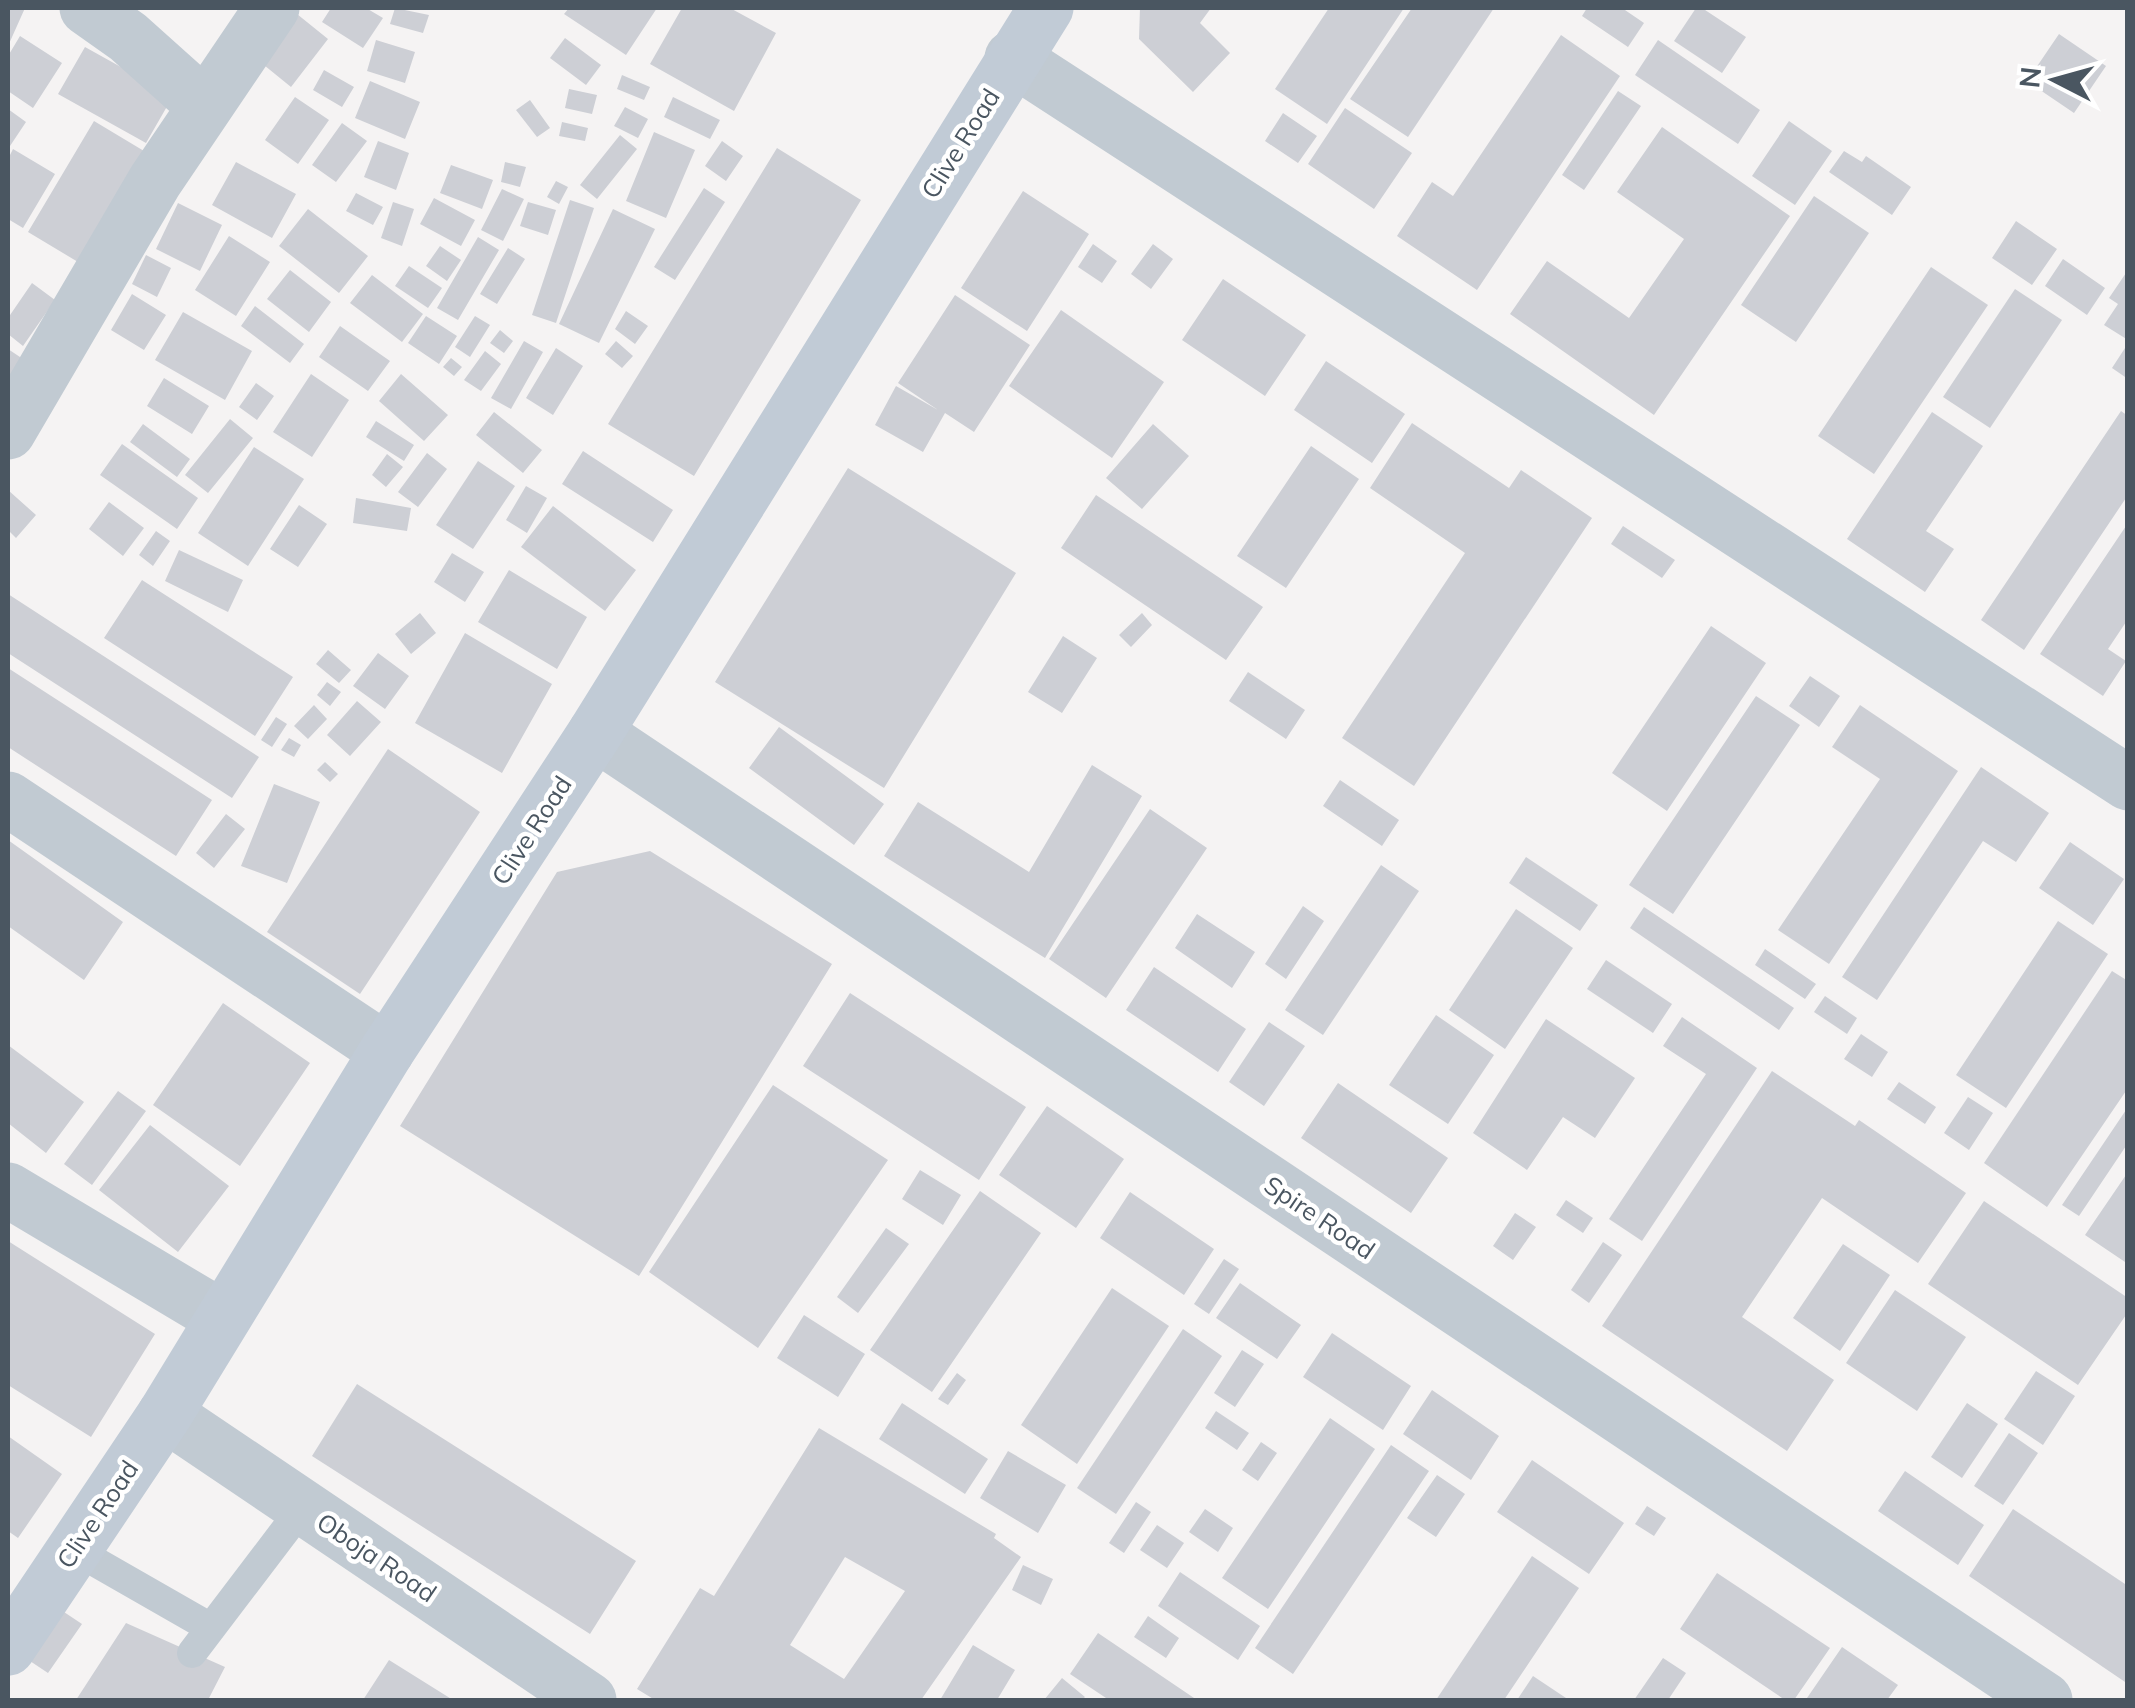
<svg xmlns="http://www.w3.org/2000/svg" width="2135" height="1708" viewBox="0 0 2135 1708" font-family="Mulish,sans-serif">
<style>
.building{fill:#cdcfd5;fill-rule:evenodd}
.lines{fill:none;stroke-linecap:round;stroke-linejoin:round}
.lane{stroke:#c1cad2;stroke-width:30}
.street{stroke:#c1cad2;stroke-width:55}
.secondary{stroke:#c1cbd6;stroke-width:55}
.labels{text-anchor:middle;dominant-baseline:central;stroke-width:9;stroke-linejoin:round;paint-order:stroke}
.street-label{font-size:25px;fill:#4a5661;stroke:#fff}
</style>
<rect width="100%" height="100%" fill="#f5f3f3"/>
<path class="building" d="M8,8H25L8,46Z
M331,8H366L383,18L363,48L322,22Z
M395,8L429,15L423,33L390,24Z
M569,8H657L626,55L564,14Z
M682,8H730L776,33L734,111L650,64Z
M1140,8H1211L1200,23L1230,53L1193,92L1139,39Z
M1329,8H1404L1327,124L1275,89Z
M1412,8H1494L1408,137L1350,99Z
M1587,8H1622L1644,23L1628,47L1582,16Z
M1696,8H1702L1746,37L1722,73L1674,41Z
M297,14L328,39L291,87L259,61Z
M2059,34L2106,66L2074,113L2027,81Z
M1561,35L1620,76L1477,290L1397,236L1432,182L1453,196Z
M20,36L62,63L33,108L8,91V56Z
M565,38L601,65L586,85L550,58Z
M376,40L415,52L405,83L367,71Z
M1658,40L1760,110L1738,144L1635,75Z
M85,47L173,96L146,143L58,94Z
M324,70L354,87L342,107L313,90Z
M622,75L650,87L644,100L617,89Z
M370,81L420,102L405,139L355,118Z
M569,89L597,95L592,114L565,108Z
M1618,91L1641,106L1584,190L1562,175Z
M295,97L329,120L298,164L265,140Z
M673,97L720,120L710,139L664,117Z
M530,100L550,128L537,137L516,110Z
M625,107L648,119L638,138L614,126Z
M1345,108L1412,153L1374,209L1308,164Z
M8,109L26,122L8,149Z
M1283,113L1317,136L1298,163L1265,141Z
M94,121L149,154L83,265L28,232Z
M1789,121L1832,151L1795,205L1752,176Z
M562,122L588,128L585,141L559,136Z
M342,123L367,141L336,182L312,165Z
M1662,127L1790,216L1654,415L1510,314L1547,261L1629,318L1684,239L1617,192Z
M654,132L695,150L666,218L626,201Z
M620,135L637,149L597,199L580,185Z
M378,141L409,153L396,190L364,177Z
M722,141L743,156L726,181L705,166Z
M777,148L861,200L694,476L608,424Z
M13,149L55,174L23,228L8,219V159Z
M1844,151L1862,162L1866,156L1911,187L1892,215L1829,172Z
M236,162L296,194L272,238L212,205Z
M505,162L526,167L520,187L501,182Z
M451,165L493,180L482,209L440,193Z
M556,181L568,187L559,204L547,197Z
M704,188L725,202L675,280L654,267Z
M502,189L524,199L503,241L481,230Z
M1023,191L1089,234L1027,331L961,288Z
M356,193L383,207L373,225L346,211Z
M1814,196L1869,233L1796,342L1741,305Z
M434,198L475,220L461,246L420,224Z
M570,200L594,208L556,323L532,315Z
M393,202L414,209L402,246L381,238Z
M528,202L556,210L548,235L520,226Z
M178,203L222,225L200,271L156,249Z
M308,209L368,256L339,293L279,246Z
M613,209L655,229L599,343L559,324Z
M2016,221L2057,249L2032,285L1992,258Z
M229,236L270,262L236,316L195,290Z
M478,237L499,250L458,320L437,308Z
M1093,244L1117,261L1102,283L1078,267Z
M1153,244L1173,259L1151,289L1131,274Z
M440,246L461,260L447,281L426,266Z
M508,248L525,259L497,304L480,294Z
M146,255L171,268L157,297L132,284Z
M2063,259L2105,288L2087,315L2045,286Z
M409,266L442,288L428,308L395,286Z
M1931,267L1988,305L1874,474L1818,436Z
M290,270L331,302L309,332L267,299Z
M2128,270V340L2104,325L2118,304L2109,298Z
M372,275L423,314L402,342L350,303Z
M1223,279L1306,335L1265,396L1182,340Z
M32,283L55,300L23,346L8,334V318Z
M2015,289L2062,320L1990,428L1943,397Z
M132,294L166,315L144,350L111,330Z
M955,295L1030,345L974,432L945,413L923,452L875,425L896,386L938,410L898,383Z
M255,306L304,344L290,363L241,326Z
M1061,310L1164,382L1112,458L1009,386Z
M626,311L648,326L635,344L615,329Z
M183,312L252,351L225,400L155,360Z
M426,316L457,336L439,364L408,343Z
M475,316L490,325L470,357L455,347Z
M340,326L390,361L368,391L319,357Z
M500,330L513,341L504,353L490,343Z
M524,341L543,352L511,409L491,398Z
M616,341L633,356L622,368L605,354Z
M556,348L583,366L553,415L526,398Z
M2125,348L2128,350V379L2112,368Z
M8,349L23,359L8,383Z
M485,351L501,364L481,391L464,380Z
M451,358L462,367L454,376L443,367Z
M1326,361L1405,414L1372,463L1294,410Z
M311,374L349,400L312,457L273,432Z
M401,374L448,415L424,441L379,401Z
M164,378L209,406L192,434L147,406Z
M256,383L274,396L257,420L239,407Z
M2121,411L2128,416V495L2024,650L1981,620Z
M494,412L542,450L523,473L476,435Z
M1932,412L1983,446L1926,531L1954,549L1925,592L1847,539Z
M230,419L253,438L208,493L185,475Z
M376,421L414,445L404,461L366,437Z
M1412,423L1509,488L1521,470L1592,518L1414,786L1342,738L1465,553L1370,488Z
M143,424L190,459L177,477L130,442Z
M1153,424L1189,456L1142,509L1106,478Z
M122,444L198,498L177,529L100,475Z
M1311,446L1359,479L1286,588L1237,556Z
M254,447L304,479L248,566L198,533Z
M583,451L673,510L653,542L562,484Z
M427,453L447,469L418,507L398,492Z
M387,454L403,467L386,487L372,475Z
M478,461L515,486L473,549L436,525Z
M848,468L1016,573L884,788L715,682Z
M526,486L547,498L527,533L506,520Z
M8,490L36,515L16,538L8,530Z
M1096,495L1263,607L1226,660L1061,548Z
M356,498L411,508L407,531L353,523Z
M109,502L144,528L123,556L89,529Z
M299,505L327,524L298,567L270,549Z
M553,506L636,570L605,611L521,547Z
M2128,523V619L2108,649L2126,661L2103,696L2040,654Z
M1623,526L1675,560L1662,578L1611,544Z
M156,531L170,541L153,566L139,555Z
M179,550L243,580L228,612L165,581Z
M452,553L484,572L465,602L434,582Z
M509,570L587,617L557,669L478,622Z
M142,580L293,677L255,736L104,638Z
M8,594L259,757L232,798L8,653Z
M420,613L436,633L411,654L395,634Z
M1142,613L1152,625L1131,647L1119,635Z
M1711,626L1766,663L1667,811L1612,773Z
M465,633L552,684L502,773L415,723Z
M1063,636L1097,658L1062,713L1028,692Z
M328,650L351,670L339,683L316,664Z
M378,653L409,676L385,709L353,686Z
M8,668L212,800L176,856L8,747Z
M1248,672L1305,710L1286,739L1229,701Z
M1810,676L1840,696L1819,727L1789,706Z
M327,682L341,692L330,706L317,695Z
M1756,696L1800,725L1673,914L1629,885Z
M357,701L381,722L350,756L327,735Z
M314,705L327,719L308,739L294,726Z
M1860,705L1958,771L1829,964L1778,930L1880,779L1832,747Z
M276,717L287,724L272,747L261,740Z
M779,727L884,804L854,845L749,768Z
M289,738L301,745L294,757L281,750Z
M388,749L480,812L360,994L267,932Z
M325,762L338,774L330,782L317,770Z
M1092,765L1142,796L1045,958L884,856L918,802L1029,872Z
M1981,767L2049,813L2016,862L1983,841L1877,1000L1842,977Z
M1340,780L1399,820L1382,846L1323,806Z
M274,784L320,802L287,883L241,866Z
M1150,809L1207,848L1106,998L1049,959Z
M226,814L245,829L214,868L196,853Z
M8,840L123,922L84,980L8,926Z
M2070,842L2124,879L2093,925L2039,888Z
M650,851L832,964L639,1276L400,1126L557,872Z
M1526,857L1598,905L1580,931L1509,883Z
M1381,865L1419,891L1323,1035L1285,1010Z
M1303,906L1324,921L1286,979L1265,964Z
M1644,907L1794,1008L1779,1030L1630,928Z
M1516,909L1573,948L1505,1049L1449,1010Z
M1197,914L1255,952L1232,988L1175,948Z
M2058,921L2108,954L2006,1108L1956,1075Z
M1765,949L1816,984L1805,999L1755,965Z
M1606,960L1672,1004L1653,1033L1587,989Z
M1154,967L1246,1029L1218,1072L1126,1010Z
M2112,971L2128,981V1088L2047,1207L1984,1163Z
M850,993L1026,1107L979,1180L803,1066Z
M1825,996L1857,1018L1847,1034L1814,1012Z
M223,1003L310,1063L240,1166L153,1105Z
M1436,1015L1494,1055L1448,1124L1389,1085Z
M1682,1017L1757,1068L1642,1241L1609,1219L1706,1074L1663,1046Z
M1546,1019L1635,1078L1595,1138L1563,1117L1527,1170L1473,1133Z
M1269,1022L1305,1046L1264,1106L1229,1082Z
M1861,1034L1888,1052L1872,1077L1844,1059Z
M8,1045L84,1102L46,1153L8,1123Z
M1772,1071L1855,1126L1859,1120L1966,1193L1918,1263L1822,1198L1742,1317L1834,1380L1787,1451L1602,1326Z
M1899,1082L1936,1107L1925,1124L1887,1099Z
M1338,1083L1448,1158L1411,1213L1301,1138Z
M773,1085L888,1160L758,1348L649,1272Z
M118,1091L146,1111L92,1185L64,1164Z
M1968,1097L1993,1113L1969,1150L1944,1133Z
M1047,1106L1124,1159L1076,1228L999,1175Z
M2128,1107V1143L2079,1216L2062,1205Z
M150,1125L229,1186L178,1252L99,1190Z
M920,1170L961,1195L943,1225L902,1199Z
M2128,1172V1264L2085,1235Z
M980,1191L1041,1233L932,1392L870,1350Z
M1130,1192L1214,1249L1184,1295L1100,1238Z
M1566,1200L1593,1218L1583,1233L1556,1215Z
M1984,1201L2128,1298V1312L2078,1385L1928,1284Z
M1515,1213L1536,1227L1513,1260L1493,1246Z
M886,1228L909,1244L858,1313L837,1297Z
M8,1241L155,1334L91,1437L8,1385Z
M1603,1242L1622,1255L1589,1303L1571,1290Z
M1843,1244L1890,1275L1840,1351L1793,1318Z
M1224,1259L1239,1269L1209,1314L1194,1304Z
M1240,1283L1301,1325L1277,1359L1216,1318Z
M1112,1288L1169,1326L1077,1464L1021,1425Z
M1895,1290L1966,1337L1917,1411L1846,1363Z
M804,1315L865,1354L838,1397L777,1358Z
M1183,1329L1222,1356L1116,1514L1077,1488Z
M1332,1333L1411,1386L1383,1430L1303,1377Z
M1242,1350L1264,1364L1235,1407L1214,1393Z
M2036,1371L2075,1396L2043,1445L2004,1419Z
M957,1373L966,1380L948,1405L938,1399Z
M357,1384L636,1561L590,1634L312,1456Z
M1432,1390L1499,1436L1471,1480L1403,1434Z
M902,1403L988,1459L965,1494L879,1439Z
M1967,1403L1998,1424L1962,1478L1931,1457Z
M1216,1411L1249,1433L1237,1450L1205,1428Z
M1330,1418L1375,1449L1268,1609L1222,1578Z
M819,1428L996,1534L994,1538L1021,1557L921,1700H655L637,1689L700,1588L714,1596ZM845,1557L905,1591L844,1679L790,1645Z
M2009,1433L2038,1453L2003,1505L1974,1486Z
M8,1436L62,1474L18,1538L8,1531Z
M1261,1442L1277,1453L1258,1481L1242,1470Z
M1391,1445L1429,1471L1293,1674L1255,1648Z
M1008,1451L1066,1485L1038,1533L980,1498Z
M1532,1460L1624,1523L1589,1574L1497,1512Z
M1905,1471L1984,1525L1958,1565L1878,1511Z
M1437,1475L1465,1494L1436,1537L1407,1518Z
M1136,1502L1151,1512L1124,1553L1109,1543Z
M1647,1506L1666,1518L1654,1536L1635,1524Z
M1205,1509L1233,1528L1218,1552L1189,1532Z
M2013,1509L2128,1586V1684L1969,1576Z
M1157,1525L1184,1543L1167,1568L1140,1550Z
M1532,1556L1579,1588L1504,1700H1436Z
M1023,1565L1053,1579L1041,1605L1012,1590Z
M1180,1572L1260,1626L1238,1660L1158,1606Z
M1717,1573L1830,1648L1794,1700H1785L1680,1629Z
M64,1612L82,1624L48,1673L30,1661Z
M1148,1616L1179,1638L1166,1658L1134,1637Z
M126,1623L225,1667L208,1700H76Z
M1098,1633L1197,1700H1109L1070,1674Z
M973,1645L1015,1670L997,1700H940Z
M1842,1647L1898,1685L1887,1700L1807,1698Z
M1663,1658L1686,1673L1668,1700H1634Z
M389,1660L453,1700H363Z
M1533,1676L1569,1700H1517Z
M1062,1678L1085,1697L1082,1700H1044Z"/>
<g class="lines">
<path class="lane" d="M73,1549L211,1628
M192,1653L303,1507"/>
<path class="street" d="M87,8L128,37L205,106
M1012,58L2128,783
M8,432L155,181L272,8
M595,733L2045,1700
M8,799L387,1051
M8,1190L223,1318
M165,1414L589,1700"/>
<path class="secondary" d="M8,1648L165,1414L387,1051L595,733L1046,8"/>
</g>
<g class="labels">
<g class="street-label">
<text transform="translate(960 143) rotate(-58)">Clive Road</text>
<text transform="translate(531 830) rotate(-57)">Clive Road</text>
<text transform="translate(1320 1217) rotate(34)">Spire Road</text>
<text transform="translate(97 1514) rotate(-56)">Clive Road</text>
<text transform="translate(377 1557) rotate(34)">Oboja Road</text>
</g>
</g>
<rect width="2135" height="1708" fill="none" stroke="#4a5661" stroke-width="20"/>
<g transform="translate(2055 80) rotate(276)" stroke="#ffffff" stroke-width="8" paint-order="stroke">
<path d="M0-8L18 38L0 25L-18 38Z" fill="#4a5661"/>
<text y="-15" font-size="28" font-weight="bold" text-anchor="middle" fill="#4a5661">N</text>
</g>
</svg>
